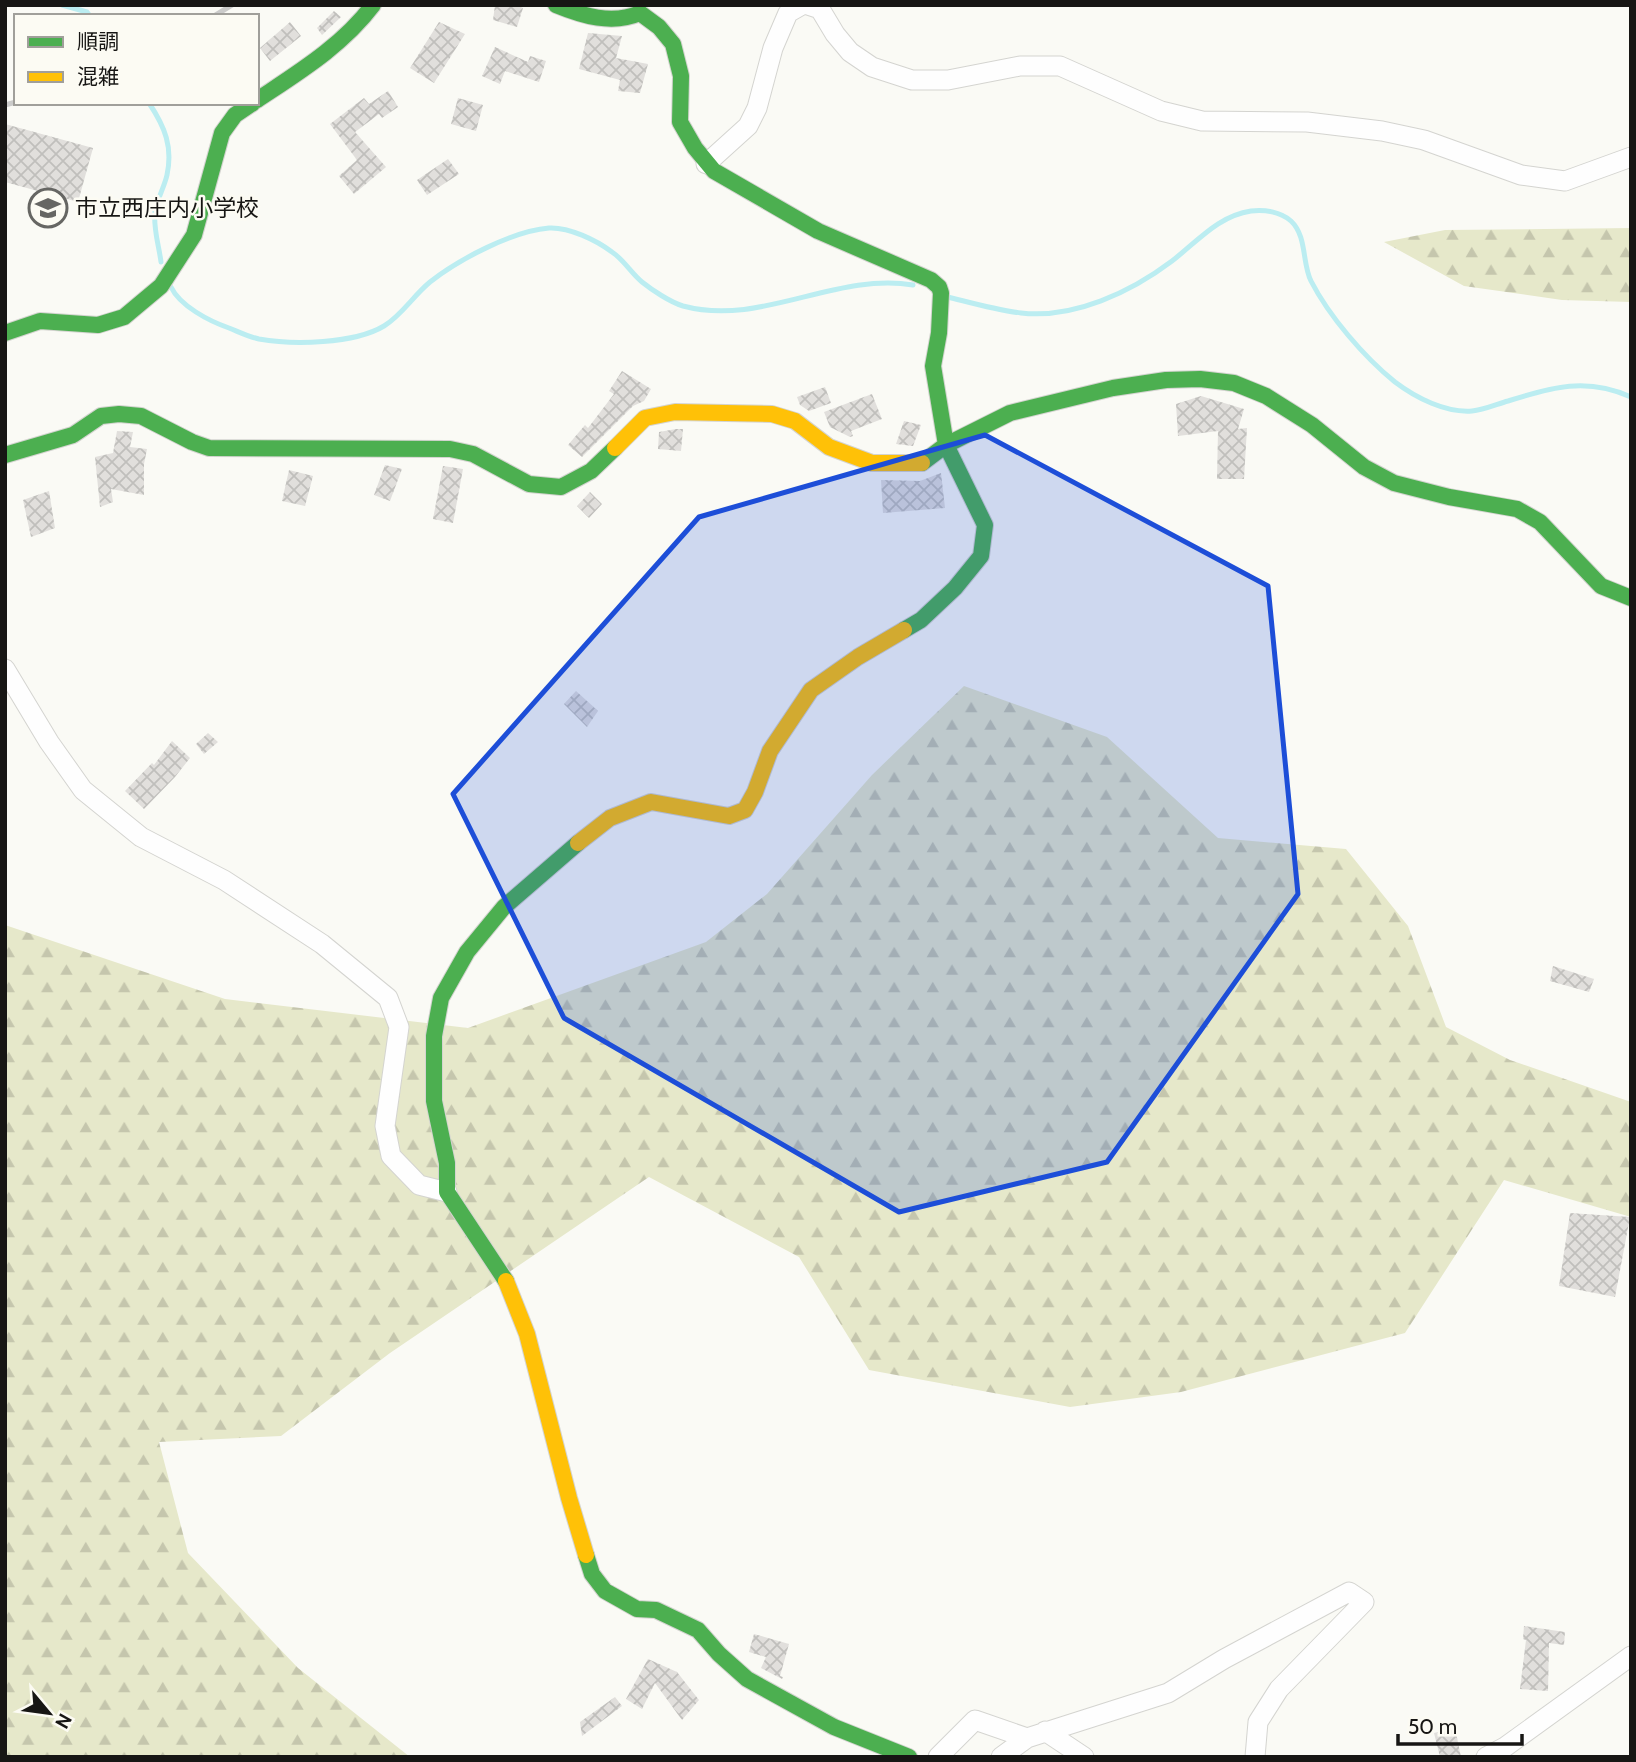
<svg xmlns="http://www.w3.org/2000/svg" width="1636" height="1762" viewBox="0 0 1636 1762" font-family="Cabin,'Noto Sans JP',sans-serif">
<style>
.forest{fill:url(#forest-firs)}
.lines{fill:none;stroke-linecap:round;stroke-linejoin:round}
.stream{stroke:#bbedf1;stroke-width:5}
.building{fill:url(#building-cross-hatch)}
.street-casing{stroke:#d4d4d0;stroke-width:21}
.fast-casing{stroke:#d4d4d0;stroke-width:18}
.slow-casing{stroke:#d4d4d0;stroke-width:18}
.street{stroke:#fefefe;stroke-width:19}
.fast{stroke:#4caf50;stroke-width:16}
.slow{stroke:#ffc107;stroke-width:16}
.rail{stroke:#cbcbca;stroke-width:5}
.marked{fill:#1d4ed8;fill-opacity:0.2;stroke:#1d4ed8;stroke-width:5;stroke-linejoin:round}
.labels{text-anchor:middle;dominant-baseline:central;stroke-width:5;stroke-linejoin:round;paint-order:stroke}
.poi-label{font-size:23px;fill:#171614;stroke:#fcfbf3;text-anchor:start}
</style>
<defs>
<pattern id="forest-firs" width="22" height="20" patternUnits="userSpaceOnUse" patternTransform="scale(1.75)"><rect width="22" height="20" fill="#e6e8ca"/><path d="M5 1l3.5 6h-7zM16 11l3.5 6h-7z" fill="#c5c6ad"/></pattern>
<pattern id="building-cross-hatch" width="8" height="8" patternUnits="userSpaceOnUse" patternTransform="scale(1.75)"><rect width="8" height="8" fill="#e1dfdc"/><path d="M0 0l8 8M0 8l8-8" fill="none" stroke="#c0bfbc"/></pattern>
</defs>
<rect width="100%" height="100%" fill="#fafaf5"/>
<path class="forest" d="M1631,228V302L1562,300L1464,286L1384,242L1445,230Z
M964,686L1107,737L1218,838L1346,849L1408,926L1446,1027L1510,1060L1631,1102V1217L1504,1180L1405,1333L1181,1392L1070,1407L869,1370L799,1257L649,1177L390,1353L281,1436L159,1442L188,1553L298,1668L410,1757H5V925L225,999L468,1028L706,942L767,894L872,775Z"/>
<g class="lines">
<path class="stream" d="M62,5L87,12L90,16
M149,103C165,127 173,147 167,175C164,188 157,199 155,212C153,228 159,246 161,262
M171,287C180,306 209,321 229,328C239,332 249,337 259,339C293,345 354,344 384,326C402,315 413,296 430,282C458,260 512,231 549,228C569,227 596,240 612,252C624,260 631,273 642,282C652,290 670,302 683,306C761,327 835,272 913,285
M948,297C972,303 996,310 1021,313C1074,319 1131,292 1172,261C1198,241 1218,216 1251,211C1264,209 1281,212 1291,221C1307,236 1302,263 1311,281C1329,316 1364,357 1395,382C1416,398 1446,413 1472,411C1484,410 1497,404 1508,401C1552,387 1587,377 1631,397"/>
</g>
<path class="building" d="M495,5H516L523,8L517,27L493,20Z
M334,11L341,17L322,35L317,28Z
M290,22L301,36L270,61L260,48Z
M439,22L465,34L434,83L410,68Z
M588,33L622,36L616,58L648,64L640,93L618,91L620,80L579,69Z
M495,47L528,62L530,56L546,61L539,82L505,71L500,84L482,76Z
M388,91L398,107L382,118L379,114L355,132L386,167L354,194L339,176L357,160L330,124L364,98L369,104Z
M458,98L483,105L476,131L451,124Z
M5,124L93,148L78,202L5,182Z
M448,159L459,174L427,195L417,180Z
M622,371L651,389L644,401L633,406L582,457L568,445L585,425L588,428L614,394L609,391Z
M825,387L831,403L809,411L800,405L797,397Z
M872,394L882,419L851,431L853,436L850,437L830,427L824,412Z
M1201,396L1244,409L1238,429L1247,428L1244,479H1217L1218,431L1178,436L1176,404Z
M904,421L921,425L913,446L896,444Z
M676,429H683L681,451L658,449L659,432Z
M117,431L133,432L130,447L147,449L144,464V495L111,489L113,502L100,507L95,457L113,453Z
M385,465L402,469L390,501L374,495Z
M443,466L463,469L453,523L433,519Z
M289,470L313,476L305,506L282,501Z
M941,473L945,508L883,513L881,480L920,481Z
M49,491L55,528L31,537L23,500Z
M590,492L602,504L589,518L577,506Z
M576,691L598,711L587,727L564,704Z
M208,733L218,742L204,754L196,744Z
M172,741L190,758L175,777L144,809L125,791L152,763L154,765Z
M1553,966L1594,979L1589,992L1550,981Z
M1570,1213L1630,1217L1615,1297L1559,1286Z
M1524,1626L1565,1632L1564,1645L1549,1643L1548,1691L1520,1689L1526,1640L1523,1639Z
M754,1634L789,1644L780,1676L783,1677L782,1679L761,1668L766,1657L749,1652Z
M648,1659L677,1672L699,1700L682,1720L655,1683L642,1709L626,1699Z
M615,1697L622,1706L582,1736L580,1722Z
M1455,1728L1461,1757H1440L1434,1733Z"/>
<g class="lines">
<defs>
<path id="street" d="M808,5L820,9L835,34L850,52L872,67L912,80H948L1020,66H1060L1161,111L1202,121L1307,122L1382,131L1424,140L1521,175L1565,181L1631,157
M706,164L748,126L757,108L773,48L788,13L802,5
M5,669L49,742L83,790L141,837L224,880L322,944L388,998L399,1027L385,1126L391,1156L419,1185L447,1192
M1045,1731L1084,1757
M938,1757L975,1720L1027,1738
M1001,1757L1027,1738L1168,1693L1224,1659L1349,1592L1364,1602L1279,1689L1258,1722L1255,1757
M1486,1757L1505,1747L1631,1656"/>
<path id="fast" d="M556,5C583,16 612,25 640,13L659,27L673,44L681,76L680,122L695,148L714,171L818,231L931,280L939,287L941,293L939,333L933,366L946,445L985,525L981,556L955,588L921,620L904,630
M257,100C299,72 342,46 373,5
M5,333L40,321L98,325L124,317L161,286L194,235L222,133L235,115L253,103
M5,455L73,435L101,416L119,414L141,416L192,442L209,448L450,449L473,454L529,484L561,487L591,471L615,448
M922,463L946,445L1010,413L1113,388L1166,380L1200,379L1234,383L1266,396L1312,425L1364,467L1394,483L1449,497L1517,509L1540,522L1601,586L1631,598
M506,1281L447,1192V1163L434,1101V1036L441,998L467,952L504,907L578,843
M586,1555L592,1574L605,1591L637,1609L656,1610L698,1630L719,1654L747,1679L834,1727L909,1757"/>
<path id="slow" d="M615,448L645,418L675,412L772,414L795,421L829,447L872,463H922
M578,843L610,818L651,802L729,816L745,810L755,792L770,751L811,690L858,657L904,630
M506,1281L527,1334L569,1498L586,1555"/>
</defs>
<use href="#street" class="street-casing"/>
<use href="#fast" class="fast-casing"/>
<use href="#slow" class="slow-casing"/>
<use href="#street" class="street"/>
<use href="#fast" class="fast"/>
<use href="#slow" class="slow"/>
<path class="rail" d="M214,16L232,5
M5,105L16,102"/>
</g>
<path class="marked" d="M985,435L1268,586L1298,894L1107,1162L899,1212L564,1018L453,794L699,517Z"/>
<defs>
<symbol id="school-ring" viewBox="-11 -11 22 22"><circle r="9.5" fill="#fcfbf3" stroke="#666663" stroke-width="1.5"/><path d="M0-5L7-2L0 1L-7-2ZM-4 1L0 2.5L4 1V4Q0 6-4 4Z" fill="#666663"/></symbol>
</defs>
<g fill-rule="evenodd">
<use href="#school-ring" x="26" y="186" width="44" height="44"/>
</g>
<g class="labels">
<g class="poi-label">
<text x="75" y="208">市立西庄内小学校</text>
</g>
</g>
<rect width="1636" height="1762" fill="none" stroke="#171614" stroke-width="14"/>
<rect x="14" y="14" width="245" height="91" fill="#fcfbf3" stroke="#a09f9a" stroke-width="2"/>
<rect x="28" y="37" width="35" height="10" fill="#4caf50" stroke="#a09f9a" stroke-width="2"/>
<text x="77" y="49" font-size="21" fill="#171614">順調</text>
<rect x="28" y="72" width="35" height="10" fill="#ffc107" stroke="#a09f9a" stroke-width="2"/>
<text x="77" y="84" font-size="21" fill="#171614">混雑</text>
<g transform="translate(49 1713) rotate(119)" stroke="#fcfbf3" stroke-width="5" paint-order="stroke">
<path d="M0-5L12 26L0 18L-12 26Z" fill="#171614"/>
<text y="-10" font-size="19" font-weight="bold" text-anchor="middle" fill="#171614">N</text>
</g>
<path d="M1398 1734v10h124v-10" fill="none" stroke="#171614" stroke-width="3.5"/>
<text x="1408" y="1734" font-size="21" fill="#171614" stroke="#fcfbf3" stroke-width="5" paint-order="stroke">50 m</text>
</svg>
